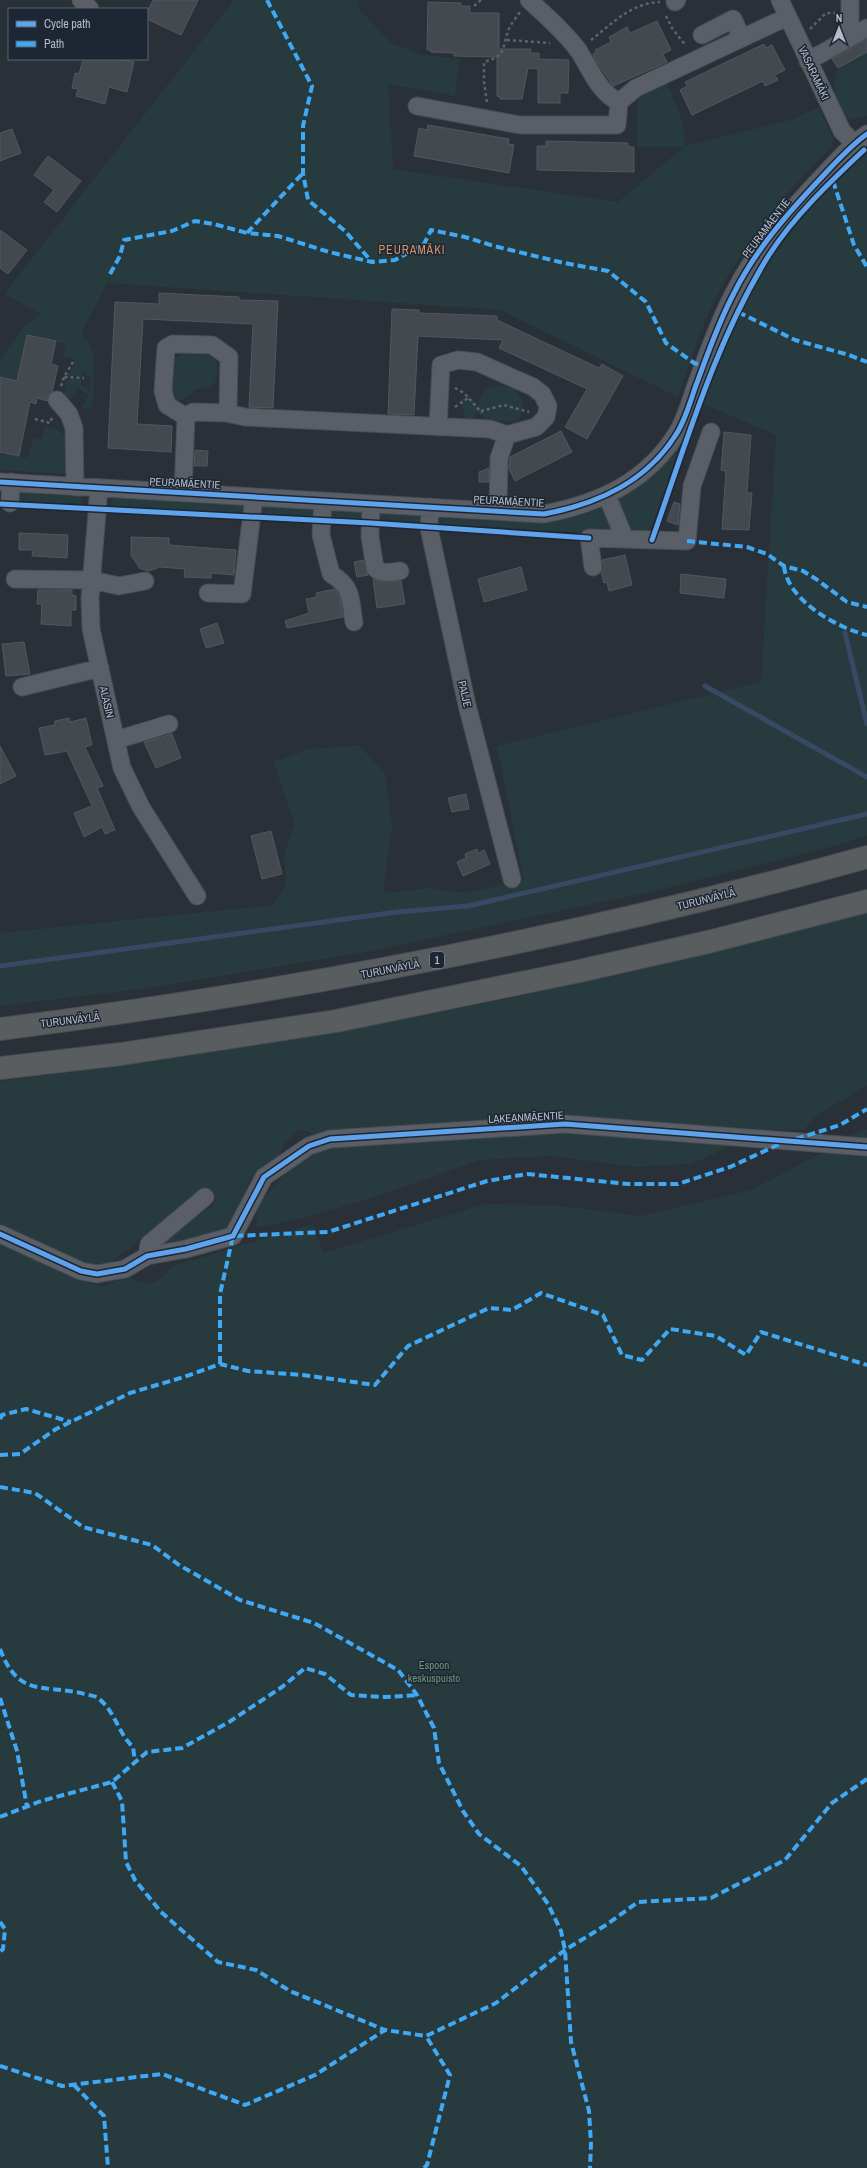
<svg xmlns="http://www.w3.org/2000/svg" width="867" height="2168" viewBox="0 0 867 2168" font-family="'Archivo Narrow',sans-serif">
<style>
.green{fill:#273a3e}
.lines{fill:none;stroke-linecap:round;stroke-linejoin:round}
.stream{stroke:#384963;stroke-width:5}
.building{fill:#444950;stroke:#52575f}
.minor-casing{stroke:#484c53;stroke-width:19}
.highway-casing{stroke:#474c53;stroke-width:24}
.path{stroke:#5d636a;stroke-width:2.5;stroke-dasharray:3 3;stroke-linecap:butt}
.minor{stroke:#5a5e66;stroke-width:17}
.highway{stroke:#5a5d60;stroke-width:22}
.quiet{stroke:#3fa9f5;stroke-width:4;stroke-dasharray:8 4;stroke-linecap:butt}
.cycleway-casing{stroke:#1d2633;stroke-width:8}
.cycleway{stroke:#60a3ed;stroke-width:5}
.labels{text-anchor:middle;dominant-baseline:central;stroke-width:3;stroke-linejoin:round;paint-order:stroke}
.shield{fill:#1d2633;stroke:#878f9c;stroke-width:1}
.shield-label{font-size:10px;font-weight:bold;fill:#b4bcc9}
.street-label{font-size:11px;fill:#b4bcc9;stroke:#1d2633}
.park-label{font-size:11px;fill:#6b9a76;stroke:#1d2633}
.neighbourhood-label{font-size:12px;letter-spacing:1px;fill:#d59563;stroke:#1d2633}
</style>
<rect width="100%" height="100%" fill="#2a3038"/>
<path class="green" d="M234,0H358L359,9L392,44L423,55L460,59L455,96L388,84L393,169L618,202L684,147H637L638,100L641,94L667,82L683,123L685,146L791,120L819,107L833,138L832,146C786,193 746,239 716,298C701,326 689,366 678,397L500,310L107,283L81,334C101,349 93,386 92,409L82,408L83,405L89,396L79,388L71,398L64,395L67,379H81V384L90,391V378L82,371L81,376H67L74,365V359L63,356L66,344L27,335L17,381L0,377V360L24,326L41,314L4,294Z
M867,52V116L847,120C828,104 834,90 838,68Z
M867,144V836L830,847L654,891L367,952L141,989L0,1006V933L273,905L286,884L284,854L295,824L273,762L310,749L359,745L385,773L392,826L383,893L430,888L466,893L524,880L497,746L761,682L776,435L703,404C726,348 747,290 784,241C807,210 835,182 863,153Z
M182,354C208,355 223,350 215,383C206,389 206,386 198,389C189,392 189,399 176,401L169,391L170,360Z
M500,385L515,389L524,403L521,415L514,422L485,420L478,412L475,413L473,419H466L460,399L469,395L477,404L486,389Z
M45,426C55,429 66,430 65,443L69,444L67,474L0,470V452L28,458L34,437L42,439Z
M683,437L652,526L646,532L632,533L622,516L619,498Z
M17,492L82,496L81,504L16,501Z
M111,497L246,505L245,513L111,506Z
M258,506L313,509L312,518L257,515Z
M604,506L613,530L609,534L441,524V516C494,519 554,531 604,506Z
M327,509L361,511V520L327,518Z
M376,512L420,515V524L376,521Z
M867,912V1086L817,1115L804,1130H766L691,1164L635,1167L551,1156L481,1160L371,1198L308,1217L256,1228L258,1205L288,1170L334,1142L300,1129L285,1143L277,1160L249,1180L238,1215L223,1234L158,1248L160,1241L214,1205L211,1191L203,1188L106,1267L89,1268L0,1229V1081C293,1046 583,991 867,912Z
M867,1129V1143L837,1139Z
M821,1153L867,1157V2168H0V1238L78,1275L90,1284L104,1286L125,1277L150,1284L160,1279L173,1266L313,1224L323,1253L485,1204L553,1205L641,1216L751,1190Z"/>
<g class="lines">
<path class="stream" d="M845,633L867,724
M705,686L867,777
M0,966L397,912L468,906L867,814"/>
</g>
<path class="building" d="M153,0H198L181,35L147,19V13Z
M428,2L461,3V6H470V13H499V49H531L530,53H539V59L569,60L568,93H560V103H538V69L528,68L522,99H500V97L497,96V57L454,56V53L431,52V50H427Z
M657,21L671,50L663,54L667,62L613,86L595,59L593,54L596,52L595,50L611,42L609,37L627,27L630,33Z
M867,39V52L838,68L832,59Z
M764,44L766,48L772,45L785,70L775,75L778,80L765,86L763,81L692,115L680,90L687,86L685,82Z
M83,59H120L134,62L127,92L109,87L105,104L76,96L78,89L72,88L75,73L79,74Z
M428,125L509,139L508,144L514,145L509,173L414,156L419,128L427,130Z
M12,129L21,153L0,161V133Z
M546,141L628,143V147H634V172L537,170V146H546Z
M48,156L81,181L57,212L44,202L54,190L34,175Z
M0,230L27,250L8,274L0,268Z
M159,293L239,297V300L278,301L273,408L249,407L253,324L143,319L137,424L172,426L171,452L108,448L115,302L159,304Z
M392,309L419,310V313L497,316V320L599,368L602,364L623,376L587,439L565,427L587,389L499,348L503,340L418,336L414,415L388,414Z
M27,335L56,341L51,364L58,366L52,392L48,396L47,401L37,398L36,404L30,402L19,456L0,452V377L17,381Z
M561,431L572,452L515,481L509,469L510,457Z
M724,432L751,435L747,493H752L749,530L722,529L726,471L721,470Z
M195,450L208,451L207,466H194Z
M489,468V482H479V472Z
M674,502L680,504L678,525L667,521Z
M19,533L68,535L67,558L32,556L33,550H19Z
M131,537L169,538V545L236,550L234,575L211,573V578L184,577L185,569L160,567L149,571L139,568L138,565L131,556Z
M625,555L632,585L609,591L607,582L604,583L601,572L604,568L602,560Z
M364,560L368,575L357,577L354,562Z
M521,567L527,590L484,602L478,579Z
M681,574L726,579L724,598L680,593Z
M373,579L383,582L401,581L405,604L377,608Z
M335,589L340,598L343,617L287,628L285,621L309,613L306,599L317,597L316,593Z
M38,590H72V595L76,596V610H71V626L41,624L42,604H37Z
M217,623L224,643L206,648L200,629Z
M24,642L30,674L6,676L2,644Z
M69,718L70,722L86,718L92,745L85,747L103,786L97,788L115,830L105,834L102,827L84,837L74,813L92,806L67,751L45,755L39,728L55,725V721Z
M172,734L181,758L156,768L144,742Z
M0,746L16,776L0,784Z
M466,794L469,809L452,812L448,798Z
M271,831L282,874L262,879L251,836Z
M477,849L478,853L484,850L490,864L463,876L457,862L466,858L465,854Z"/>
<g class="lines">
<defs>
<path id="minor" d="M81,0L90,9
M529,0C546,16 564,31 578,50C591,69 598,92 619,102
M780,0L842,131L854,143
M850,0V37
M675,2L677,0
M702,35L733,19L742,38
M808,61L867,28
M417,106L520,125H617L619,102L636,88L787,17
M57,400L69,414L74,428L75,487
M226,413L245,417L490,429L507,435L499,458L498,511
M438,427L441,365L458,360L477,362L533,387L542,394L548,406L546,417L536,427L507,435
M0,482L544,514C598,504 647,482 677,433C685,420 690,403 695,388C707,356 718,323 734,293C756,249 788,213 821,178C836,162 850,146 867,134
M99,488L90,598L91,629L122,768L141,807L197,896
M183,492L186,417L167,405L163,391L166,348L173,344L212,345L229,357L228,409L226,413L193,412L186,417
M607,496L625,539
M323,501L321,535L331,574C353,587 350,599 354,622
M10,503L11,482
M371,504L370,537L375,568C382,575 391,572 400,571
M430,507L429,528L467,705L512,879
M593,567L589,538L687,541L692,486L711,432
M15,579L92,580L119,586L145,581
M208,593L242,594L254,497
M22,687L100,668
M116,740L169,724
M0,1234L81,1271L97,1274L125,1269L147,1256L186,1249L233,1236L264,1177L309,1146L330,1139L565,1124L867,1147
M147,1256L149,1244L205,1197"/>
<path id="highway" d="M0,1029C293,992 582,936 867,857
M0,1068L121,1054L336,1021L575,972L708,942L867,901"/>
</defs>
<use href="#minor" class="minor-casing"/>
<use href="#highway" class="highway-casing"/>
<path class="path" d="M474,6L481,0
M666,16L672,28L686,46
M810,29L826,13H835
M507,40L550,43
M591,40C613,23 631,3 660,2
M487,102L484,82V62C506,56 502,49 508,31C510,25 516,18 520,12
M73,362L64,377L84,378
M61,386L64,377
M455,388L464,393L482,413
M455,407L468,398
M481,411L504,405L529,412
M35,419L50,423L52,418"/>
<use href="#minor" class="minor"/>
<use href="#highway" class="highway"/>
<path class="quiet" d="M267,0L312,86L303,126V173L308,200L345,231L372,262
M833,181L854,245L867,267
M247,233L303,173
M110,274L120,256L124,240L172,231L195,221L214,224L247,233L278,236L329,252L372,262L395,260L424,244L431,230L465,237L494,246L564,263L608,271L646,302L666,343L694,363L704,366
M738,312L795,340L849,355L867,362
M687,541L747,547L767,554L784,566L803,571L816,579L847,602L867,607
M784,566C787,600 837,628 867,635
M796,1139L840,1125L867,1109
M220,1364V1294L233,1236L328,1232L487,1181L527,1174L628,1184H678L730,1167L784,1142
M0,1419L2,1415L26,1409L71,1422
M0,1455L20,1454L56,1429L130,1393L184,1377L220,1364L248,1371L303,1375L375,1385L408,1346L489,1308L512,1310L541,1293L603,1315L622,1355L642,1360L670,1329L716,1336L746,1355L761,1332L867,1365
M0,1487L35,1493L83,1527L152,1545L179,1565L240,1600L314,1623L398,1670L417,1695L434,1728L439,1763L463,1811L479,1834L521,1866L548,1904L561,1931L565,1950L571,2042L589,2111L591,2144L590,2168
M0,1649C18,1696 40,1685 81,1693C86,1695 94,1695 98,1698C115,1711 118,1733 133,1747L135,1762
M0,1698L17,1751L27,1807
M112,1782L122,1801L126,1862L135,1880L161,1912L218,1962L256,1970L290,1991L385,2030
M0,1817L41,1801L112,1782L147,1752L182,1748L229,1722L282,1687L305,1668L325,1674L351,1695L385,1697L417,1695
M0,1922L5,1929L3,1949L0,1952
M0,2066L62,2086L162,2074L245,2105L315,2075L385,2030L426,2036L496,2003L565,1950L606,1925L638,1902L711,1898L785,1860L832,1803L867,1779
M74,2085L104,2116L108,2168
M424,2168L427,2165L450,2075L426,2036"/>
<defs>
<path id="cycleway" d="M0,482L544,514C598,504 647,482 677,433C685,420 690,403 695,388C707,356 718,323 734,293C756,249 788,213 821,178C836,162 850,146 867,134
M0,504L370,523L589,538
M652,540C686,444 715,342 769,255C794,216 830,182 864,150
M0,1234L81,1271L97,1274L125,1269L147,1256L186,1249L233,1236L264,1177L309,1146L330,1139L565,1124L867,1147"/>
</defs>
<use href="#cycleway" class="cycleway-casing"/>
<use href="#cycleway" class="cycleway"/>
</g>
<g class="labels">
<rect class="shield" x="430" y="952" width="14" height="16" rx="3"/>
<g class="shield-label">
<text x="437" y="960">1</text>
</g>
<g class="street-label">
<text transform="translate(814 73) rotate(65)">VASARAMÄKI</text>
<text transform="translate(766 228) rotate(-53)">PEURAMÄENTIE</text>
<text transform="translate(185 483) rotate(3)">PEURAMÄENTIE</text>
<text transform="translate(509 501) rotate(3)">PEURAMÄENTIE</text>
<text transform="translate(465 694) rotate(77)">PALJE</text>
<text transform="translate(107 702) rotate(77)">ALASIN</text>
<text transform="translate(706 899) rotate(-14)">TURUNVÄYLÄ</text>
<text transform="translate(390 969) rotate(-11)">TURUNVÄYLÄ</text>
<text transform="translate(70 1020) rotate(-7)">TURUNVÄYLÄ</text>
<text transform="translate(526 1117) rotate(-3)">LAKEANMÄENTIE</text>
</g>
<g class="park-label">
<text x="434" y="1665">Espoon<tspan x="434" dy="13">keskuspuisto</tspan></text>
</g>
<g class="neighbourhood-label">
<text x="412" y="250">PEURAMÄKI</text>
</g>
</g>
<rect x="8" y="8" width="140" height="52" fill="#1d2633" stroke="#59626f"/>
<rect x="16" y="21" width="20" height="6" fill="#60a3ed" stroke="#59626f"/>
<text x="44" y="28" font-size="12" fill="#b4bcc9">Cycle path</text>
<rect x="16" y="41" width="20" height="6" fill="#3fa9f5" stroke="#59626f"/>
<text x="44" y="48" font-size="12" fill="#b4bcc9">Path</text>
<g transform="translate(839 28)" stroke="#1d2633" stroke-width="3" paint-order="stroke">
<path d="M0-3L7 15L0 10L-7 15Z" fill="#b4bcc9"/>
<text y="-6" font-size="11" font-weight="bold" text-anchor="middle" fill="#b4bcc9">N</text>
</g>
</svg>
